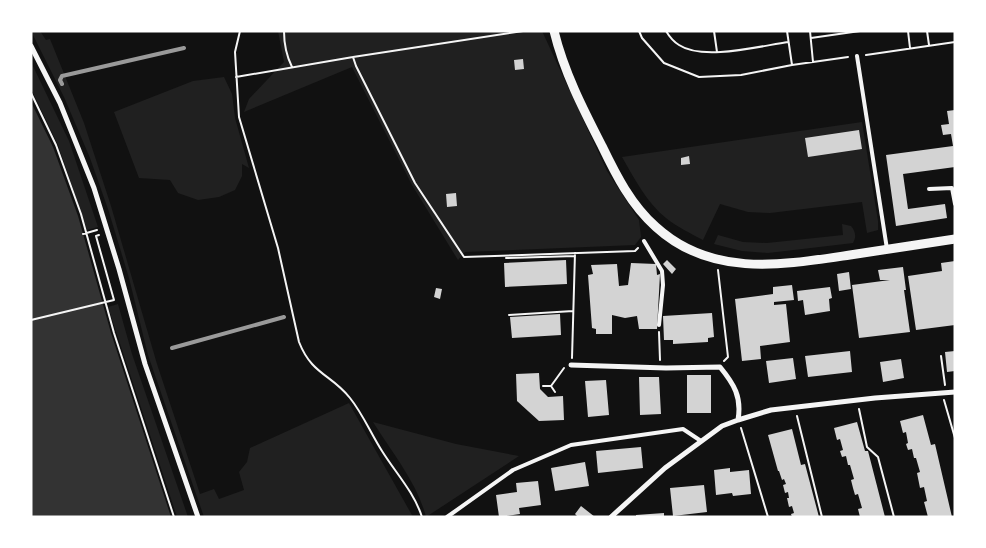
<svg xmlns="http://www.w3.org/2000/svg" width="986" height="548" viewBox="0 0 986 548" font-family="'Source Serif 4',serif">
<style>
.green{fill:#202020}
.water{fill:#333}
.building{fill:#d3d3d3}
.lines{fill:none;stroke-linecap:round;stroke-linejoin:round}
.path{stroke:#f5f5f5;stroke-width:2}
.service{stroke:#f5f5f5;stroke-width:4}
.minor{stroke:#f5f5f5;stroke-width:5}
.tertiary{stroke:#f5f5f5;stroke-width:9}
.rail{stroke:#9a9a9a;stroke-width:4}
</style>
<rect width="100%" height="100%" fill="#111"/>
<path class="green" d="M31,31H40L46,40L50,39L84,123L111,206L157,364L200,494L214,489L219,499L244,490L239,472L247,462L250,448L349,403L413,517H204L148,355L129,278L108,209L90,158L64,97Z
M278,31H542L607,171L639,220L641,237L635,245L465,252L458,260L412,185L352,67L244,112L249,99L284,62Z
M31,62L69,141L98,227L87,230L58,145L31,89Z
M224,77L232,94L235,118L249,168L242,164V176L235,190L219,197L198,200L178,193L170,180L139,178L114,112L193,81Z
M862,122L878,221V230L867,233L862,202L770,213L748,212L720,204L703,240C690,233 677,227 666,218C647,203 634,178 622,157Z
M842,224L851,226C855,231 857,236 853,243L768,253L742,251L714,244L718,235L743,242L767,243L843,235Z
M118,304L132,354L188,517H177L108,307Z
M373,422L456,444L519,456L426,517C418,484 391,451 373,422Z"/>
<path class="water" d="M31,102L53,147L78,216L111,333L171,517H31Z"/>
<path class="building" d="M523,59L524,69L515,70L514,60Z
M955,110V167L903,174L908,209L945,204L947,218L896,226L886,155L953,146L951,134L943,135L941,125L949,124L947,111Z
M859,130L862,149L808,157L805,138Z
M689,156L690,164L681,165V158Z
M456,193L457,206L447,207L446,194Z
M566,260L567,284L505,287L504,263Z
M667,260L676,269L672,274L663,264Z
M955,261V325L916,330L908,276L942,271L941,263Z
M631,263L656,264L657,275L660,274L657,329H639L637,316L625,318L612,315V334H596V329L592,328L588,275L593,274L591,265L617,264L619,286L628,285Z
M903,267L906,290H904L910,332L859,338L852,285L890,280H880L878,270Z
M849,272L851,289L839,291L837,274Z
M792,285L794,300L774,302V305L786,304L790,342L760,346L761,359L742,361L735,299L773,294V287Z
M830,287L832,298L829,299L830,311L805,315L803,300L798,301L797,291Z
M436,288L442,289L440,299L434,297Z
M712,313L714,337L708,338V342L673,344V340H664L663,316Z
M560,314L561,335L512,338L510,317Z
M850,351L852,372L808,377L805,356Z
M955,351V371L947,372L945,352Z
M793,358L796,379L769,383L766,361Z
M901,359L904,378L883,382L880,362Z
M539,373L540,389L548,397L563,396L564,420L539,421L517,401L516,374Z
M687,375H711V413H687Z
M639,377H659L661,414L640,415Z
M606,380L609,415L588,417L585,381Z
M923,415L931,445L935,444L952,517H928L924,502L927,501L924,487L920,488L917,473L920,472L916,458H914L912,449L908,450L906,444L908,443L906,432L903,433L900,421Z
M857,422L865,451H868L885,517H860L858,509L862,508L858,494L855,495L853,488L851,480L854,479L850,465H848L846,456L842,457L840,451L843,450L840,439L837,440L834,428Z
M792,429L801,465L805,464L819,517H792L791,514L794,513L792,506L789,507L787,498H789L788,492L785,493L783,485L786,484L784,479L782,480L779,471H778L768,435Z
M641,447L643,468L598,473L596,451Z
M585,462L589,486L555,491L551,468Z
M730,468V472L749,470L751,494L733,496L732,493L716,495L714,470Z
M538,481L541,505L519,508L520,514L499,517L496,495L517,492L516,483Z
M704,485L707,512L673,516L670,488Z
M581,506L595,517H578L575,514Z
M664,513V517H636V515Z"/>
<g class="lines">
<path class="path" d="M240,31L235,52L239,117L278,248L299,342C312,375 331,374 350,398C363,414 371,434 382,451C395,472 414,492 422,517
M284,31C284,44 286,55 292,67
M639,31L642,38L664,63L699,77L741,75L792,65
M666,31C669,36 674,42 679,45C703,61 760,46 788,42
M714,31L717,52
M787,31L792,65L848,57
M810,31L813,62
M908,31L910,48
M927,31L929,45
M811,38L860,31
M866,55L955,42
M353,57L356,66L415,183L464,257L635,251L638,248
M236,77L353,57L523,31
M31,93L56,145L81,214L114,333L174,517
M83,234L97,230
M506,258L575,256
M718,270L728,357L724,361
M509,315L573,311
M31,320L114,300L96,236L99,235
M659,332L660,360
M941,356L945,385
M572,358L575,253
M543,386H551L564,368
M551,386L555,392
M944,400L955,438
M859,409L867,447L878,457L894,517
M797,416L822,517
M741,428L768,517"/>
<path class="service" d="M857,56L887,249
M929,189L952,188L955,204
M644,241L662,271L663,285L659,325
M447,517L513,470L571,445L683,429L701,441"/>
<path class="minor" d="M31,46L60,103L94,188L119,269L145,364L198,517
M571,365L666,368L720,367C734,384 742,397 738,420
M611,517L665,468L722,426L738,420L771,410L875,398L955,392"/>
<path class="tertiary" d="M554,31C564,72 583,109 602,146C616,175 631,205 656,227C712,278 783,265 850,255C885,250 920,244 955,239"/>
<path class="rail" d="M62,84L60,80L62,76L184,48
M172,348L284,317"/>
</g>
<rect width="986" height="548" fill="none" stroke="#ffffff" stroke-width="65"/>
</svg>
